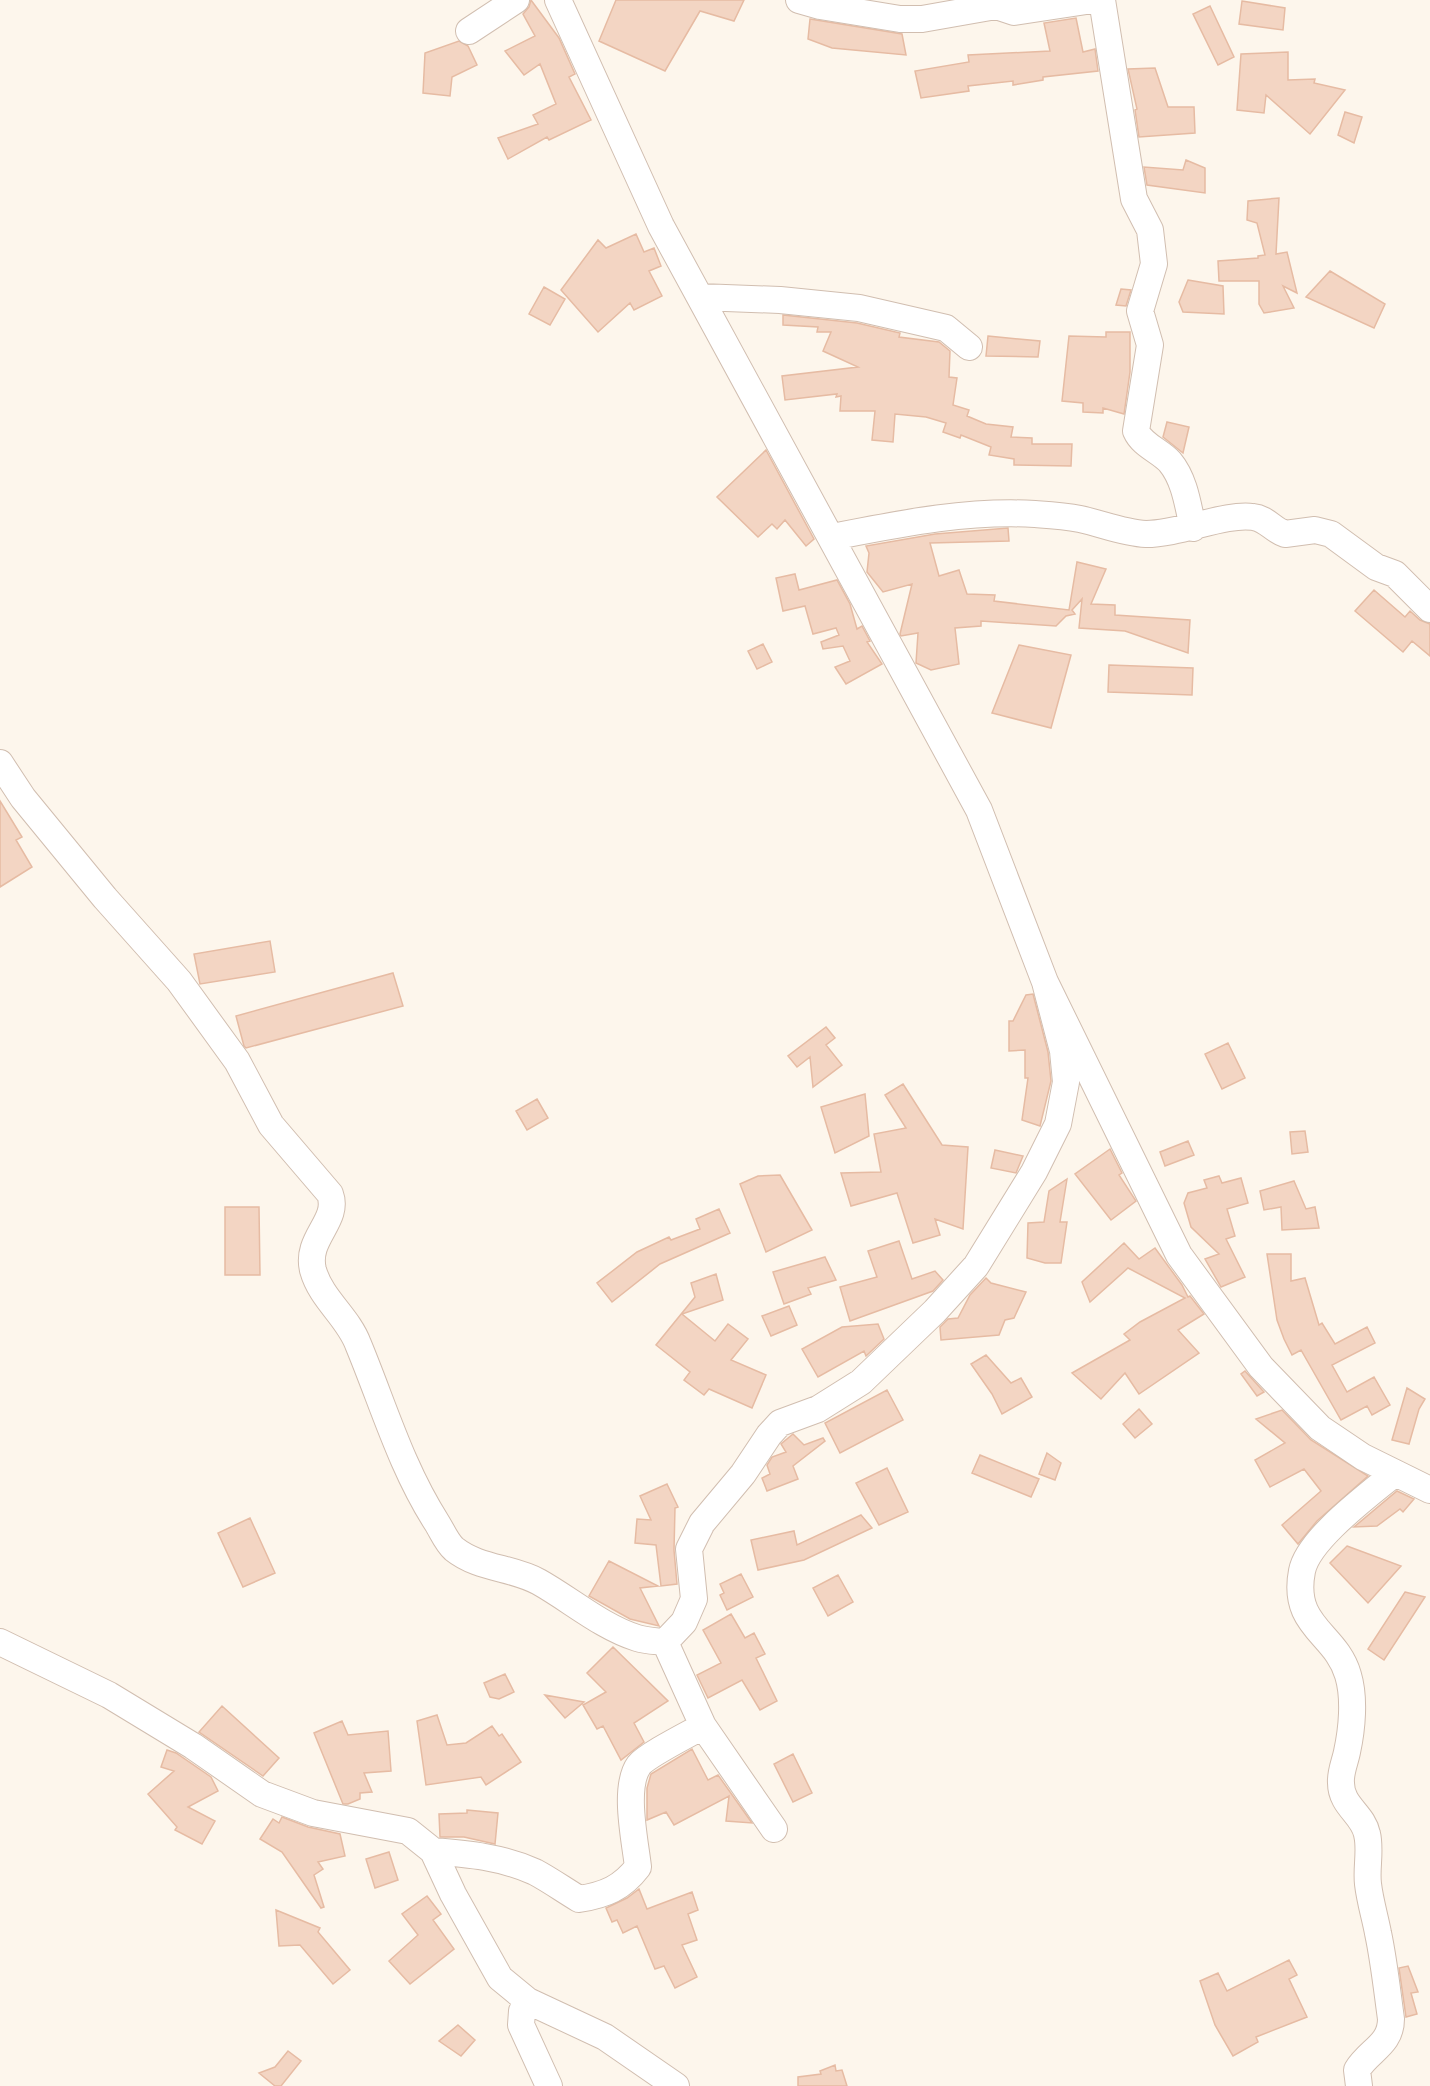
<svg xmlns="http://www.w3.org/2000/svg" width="1430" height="2086" viewBox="0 0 1430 2086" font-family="'IBM Plex Sans',sans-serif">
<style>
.building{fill:#f3d5c3;stroke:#e6bba3;stroke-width:1.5}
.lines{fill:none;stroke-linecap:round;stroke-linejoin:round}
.minor-casing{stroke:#d1beb0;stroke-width:28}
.minor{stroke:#fff;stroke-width:26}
</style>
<rect width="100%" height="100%" fill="#fdf6ec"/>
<path class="building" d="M531,0L559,38L575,74L569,77L591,120L549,140L547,137L508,159L498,138L538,124L533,115L556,104L540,64L524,75L505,51L535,36L523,14L529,7Z
M616,0H744L734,21L700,11L665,71L599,41Z
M1242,1L1285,8L1283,30L1239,24Z
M1210,6L1234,57L1218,65L1193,14Z
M1076,18L1083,52L1095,49L1098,71L1043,77V80L1013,85V81L968,86L969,91L921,98L915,71L969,62L968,55L1050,51L1044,23Z
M810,19L902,34L906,55L832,48L808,39Z
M459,41L468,46L477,65L452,77L450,96L423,93L425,53Z
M1288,52V80L1315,79L1314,83L1345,90L1310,134L1266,95L1264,113L1237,110L1241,54Z
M1155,68L1168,107H1194L1195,133L1139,137L1135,110L1137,109L1128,69Z
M1345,112L1362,117L1354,143L1338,135Z
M1186,160L1205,168V193L1147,185L1144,167L1183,170Z
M1279,198L1276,254L1287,252L1297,293L1283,286L1294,308L1264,313L1259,304V281H1219L1218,261L1258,258V256L1265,255L1257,223L1247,220L1248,201Z
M636,234L644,252L654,248L661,266L649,271L662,296L634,310L630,303L598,332L561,290L598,240L606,248Z
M1330,271L1385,304L1374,328L1306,297Z
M1188,280L1223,286L1224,314L1183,312L1179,302Z
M544,287L565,299L550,325L529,314Z
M1121,289L1131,290L1126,306L1116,305Z
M783,315L857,323L900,333L899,337L939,342L950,351L949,377L957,378L953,405L969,410L967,416L986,424L1013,427L1011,437L1032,438V444H1072L1071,466L1014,465V459L989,455L991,447L961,435L960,438L943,432L946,423L926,417L895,414L893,442L872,440L875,411H840L841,396L836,397L837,394L785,400L782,376L858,367L823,351L831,332H817L818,327L783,325Z
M1106,332H1130V372L1124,414L1103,408V413L1083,412V403L1062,401L1069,336L1106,337Z
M988,336L1040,341L1038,357L986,356Z
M1167,422L1189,427L1183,453L1163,437Z
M766,450L814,539L806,546L785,520L777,529L772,524L758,537L717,497Z
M1008,528L1009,541L930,543L939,576L959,570L967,594L995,595L994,601L1069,610L1077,562L1106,569L1091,604L1115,605V615L1190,620L1188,653L1125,631L1079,628L1082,599L1072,610L1075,614L1066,616L1056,626L981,621V626L955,628L959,664L931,670L916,663L918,633L901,636L900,634L912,584L883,592L867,572L869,553L866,546L935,534Z
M795,574L799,590L837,580L850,604L857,629L862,626L870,641L867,642L882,664L846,684L835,667L850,661L843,646L823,649L821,642L839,635L836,628L813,634L805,606L783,611L776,578Z
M1374,590L1405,617L1410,611L1420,620L1430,624V656L1412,641L1403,652L1355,611Z
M763,644L772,662L757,669L748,651Z
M1019,645L1071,655L1051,728L992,713Z
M1109,665L1193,668L1192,695L1108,692Z
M0,801L22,837L16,840L32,867L0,887Z
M270,941L275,972L200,984L194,954Z
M393,973L403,1006L246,1048L244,1046L236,1016Z
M1033,994L1048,1052L1051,1081L1040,1126L1022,1120L1028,1078H1025V1050L1009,1051V1021H1013L1026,995Z
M826,1027L835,1038L826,1045L842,1065L813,1087L810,1057L797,1067L788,1056Z
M1228,1043L1245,1078L1222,1089L1205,1054Z
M903,1084L942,1145L968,1147L963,1229L935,1219L940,1235L913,1243L897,1193L851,1206L841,1173L881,1172L874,1134L906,1128L885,1095Z
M865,1094L869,1136L835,1153L821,1107Z
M537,1099L548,1118L527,1130L516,1111Z
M1305,1131L1308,1152L1292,1154L1290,1132Z
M1188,1141L1194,1155L1165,1166L1160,1152Z
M1110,1149L1122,1173L1119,1175L1136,1201L1111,1220L1075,1174Z
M995,1150L1023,1156L1016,1173L991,1168Z
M780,1175L812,1230L766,1252L740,1184L758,1176Z
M1219,1176L1222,1183L1241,1178L1248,1203L1227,1209L1235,1236L1226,1239L1245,1277L1221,1287L1205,1259L1219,1254L1191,1227L1184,1203L1188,1193L1207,1188L1204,1180Z
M1067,1179L1060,1222H1067L1061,1263H1045L1027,1258L1028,1223L1044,1222L1049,1191Z
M1294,1181L1306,1209L1315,1207L1319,1228L1282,1230L1281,1207L1264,1210L1260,1191Z
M225,1207H259L260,1275H225Z
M719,1209L730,1233L660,1264L612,1302L597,1283L637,1252L669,1237L671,1240L700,1229L696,1219Z
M899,1241L912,1279L935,1271L943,1280L933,1291L850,1321L840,1287L877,1277L868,1251Z
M1124,1243L1139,1259L1155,1248L1182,1285L1188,1297L1190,1296L1204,1314L1178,1330L1199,1353L1139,1394L1125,1373L1101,1399L1072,1373L1130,1340L1124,1334L1140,1322L1185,1298L1128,1268L1090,1302L1082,1282Z
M1267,1254H1291V1281L1305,1278L1319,1325L1322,1323L1335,1344L1367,1327L1375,1343L1332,1365L1347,1392L1374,1377L1390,1405L1372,1415L1367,1406L1341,1420L1301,1350L1292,1355L1284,1339L1277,1320Z
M825,1257L836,1280L808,1288L811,1294L784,1304L773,1272Z
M716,1274L723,1300L682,1314L715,1341L728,1324L748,1339L731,1360L766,1375L752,1408L709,1389L704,1395L684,1380L690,1372L656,1345L695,1297L691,1283Z
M986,1278L991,1283L1026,1292L1014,1318L1005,1320L999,1335L941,1340L940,1327L948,1319L958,1318L970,1295Z
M789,1306L797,1325L771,1336L762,1316Z
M878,1324L884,1339L866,1356L864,1351L818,1377L802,1349L842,1327Z
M986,1355L1011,1383L1021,1378L1032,1397L1002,1414L992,1394L971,1364Z
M1245,1371L1264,1392L1257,1396L1241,1374Z
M1407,1388L1425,1399L1419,1409L1409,1444L1392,1440Z
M887,1390L903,1420L840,1453L825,1423Z
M1139,1409L1152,1424L1135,1438L1123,1424Z
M1282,1410L1311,1440L1368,1476L1317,1521L1298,1544L1282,1525L1321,1491L1304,1469L1270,1487L1255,1460L1285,1443L1256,1419Z
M793,1434L804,1445L823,1438L825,1441L793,1466L798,1479L767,1491L762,1478L770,1474L767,1465L772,1457L786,1452L781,1444Z
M1047,1453L1061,1463L1055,1480L1039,1474Z
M980,1455L1039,1479L1031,1497L972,1473Z
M887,1468L908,1512L879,1525L856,1483Z
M667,1484L678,1507L675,1508L674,1550L677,1584L661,1586L656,1545L635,1543L637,1519L651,1520L640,1496Z
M1397,1491L1414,1499L1403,1512L1400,1509L1377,1526L1354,1527Z
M861,1515L872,1528L804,1560L758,1570L751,1540L794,1531L797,1545Z
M250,1518L275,1573L243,1587L218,1533Z
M1347,1546L1401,1566L1368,1603L1330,1563Z
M609,1561L658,1586L640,1588L659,1626L630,1619L589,1596Z
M741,1574L753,1597L727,1610L720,1595L724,1593L720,1584Z
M838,1575L853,1602L828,1616L813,1588Z
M1405,1592L1425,1597L1384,1660L1368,1649Z
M731,1614L745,1638L754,1633L765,1654L756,1658L777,1701L760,1710L742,1680L708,1698L697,1675L721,1663L703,1630Z
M613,1647L668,1701L634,1723L644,1742L621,1760L603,1726L597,1729L583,1705L606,1692L587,1673Z
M505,1674L514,1692L499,1699L490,1697L484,1683Z
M545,1695L584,1702L565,1718Z
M222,1706L279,1758L263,1776L199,1732Z
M437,1715L447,1745L466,1743L492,1726L499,1736L502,1734L521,1762L486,1785L481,1777L426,1785L417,1721Z
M342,1721L348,1735L388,1731L391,1771L364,1773L372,1792L360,1793V1799L348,1804H343L314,1733Z
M692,1749L708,1780L718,1775L752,1823L726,1821L729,1796L674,1825L666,1812L647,1820V1788L651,1774Z
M167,1750L176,1753L211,1777L218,1791L188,1807L215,1821L202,1844L175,1830L177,1827L148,1794L174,1771L161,1767Z
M793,1754L812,1793L793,1802L774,1764Z
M467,1810L498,1813L495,1844L464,1837H440L439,1814L467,1813Z
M282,1817L308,1827L340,1834L345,1856L318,1862L323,1869L314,1875L324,1907L321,1908L282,1852L260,1839L273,1819L279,1823Z
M389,1852L398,1880L375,1888L366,1859Z
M639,1889L647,1909L692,1892L698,1910L688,1914L697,1940L682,1945L697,1977L675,1988L664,1966L655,1969L637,1926L623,1933L617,1920L612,1922L606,1908L627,1898Z
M427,1896L441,1914L433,1920L454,1949L410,1984L389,1961L418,1935L402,1914Z
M276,1910L320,1928L318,1932L350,1970L333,1984L300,1945L279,1946Z
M1289,1960L1297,1975L1289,1979L1307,2017L1256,2037L1258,2042L1233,2056L1215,2025L1200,1981L1218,1973L1227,1991Z
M1408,1966L1418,1992L1411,1993L1417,2014L1406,2017L1399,1968Z
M458,2025L475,2040L461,2056L439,2041Z
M288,2051L301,2061L281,2086H275L259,2073L275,2067Z
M835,2065L836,2071L842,2070L847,2086H798V2077L821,2074L820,2071Z"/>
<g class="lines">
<defs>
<path id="minor" d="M558,0L661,226L979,810L1045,982L1179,1255L1261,1367L1320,1428L1363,1457L1430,1490
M799,0L820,6L900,19H922L996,6L1014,12L1093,0
M1102,0L1134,199L1150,230L1154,264L1140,311L1150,345L1136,431C1142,445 1160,451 1170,462C1185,480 1188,506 1193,528
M469,31L516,0
M700,297L780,300L859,308L946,328L969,347
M832,537C899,524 966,510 1035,514C1049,515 1065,516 1080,519C1103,524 1123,533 1146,534C1180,534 1225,513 1253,517C1266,518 1273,530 1285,534L1315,530L1331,534L1376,567L1395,574L1430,609
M0,763L23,798L105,898L179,981L237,1061L271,1125L330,1194C340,1221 305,1238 313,1270C321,1299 348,1317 358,1344C383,1404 401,1467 437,1523C442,1531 447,1543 454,1549C479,1569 512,1567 539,1582C571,1600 602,1627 637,1638C646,1641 656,1641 665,1642L684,1622L694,1599L689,1549L702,1523L743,1474L769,1435L780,1423L818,1409L861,1382L935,1311L976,1266L1034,1172L1058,1124L1066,1082L1063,1051L1045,982
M0,1642L109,1695L193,1746L262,1794L313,1813L408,1831L433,1851L453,1894L500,1978L528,2001L605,2037L676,2086
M665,1642L703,1726L774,1829
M433,1851C468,1854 502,1857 535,1872C550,1880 564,1890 579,1899C605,1895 622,1888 638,1867C635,1840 623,1787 639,1765C647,1755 689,1734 703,1726
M528,2001L522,2011L521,2025L549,2086
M1359,2086L1357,2070C1369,2050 1391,2045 1391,2019C1387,1990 1384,1961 1378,1933C1375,1917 1370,1901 1368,1884C1366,1868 1371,1850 1367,1834C1363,1814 1341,1806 1341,1783C1340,1773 1345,1762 1347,1752C1352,1729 1355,1698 1348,1675C1336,1633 1291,1627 1302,1571C1308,1539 1370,1494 1395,1473"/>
</defs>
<use href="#minor" class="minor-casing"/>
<use href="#minor" class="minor"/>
</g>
</svg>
